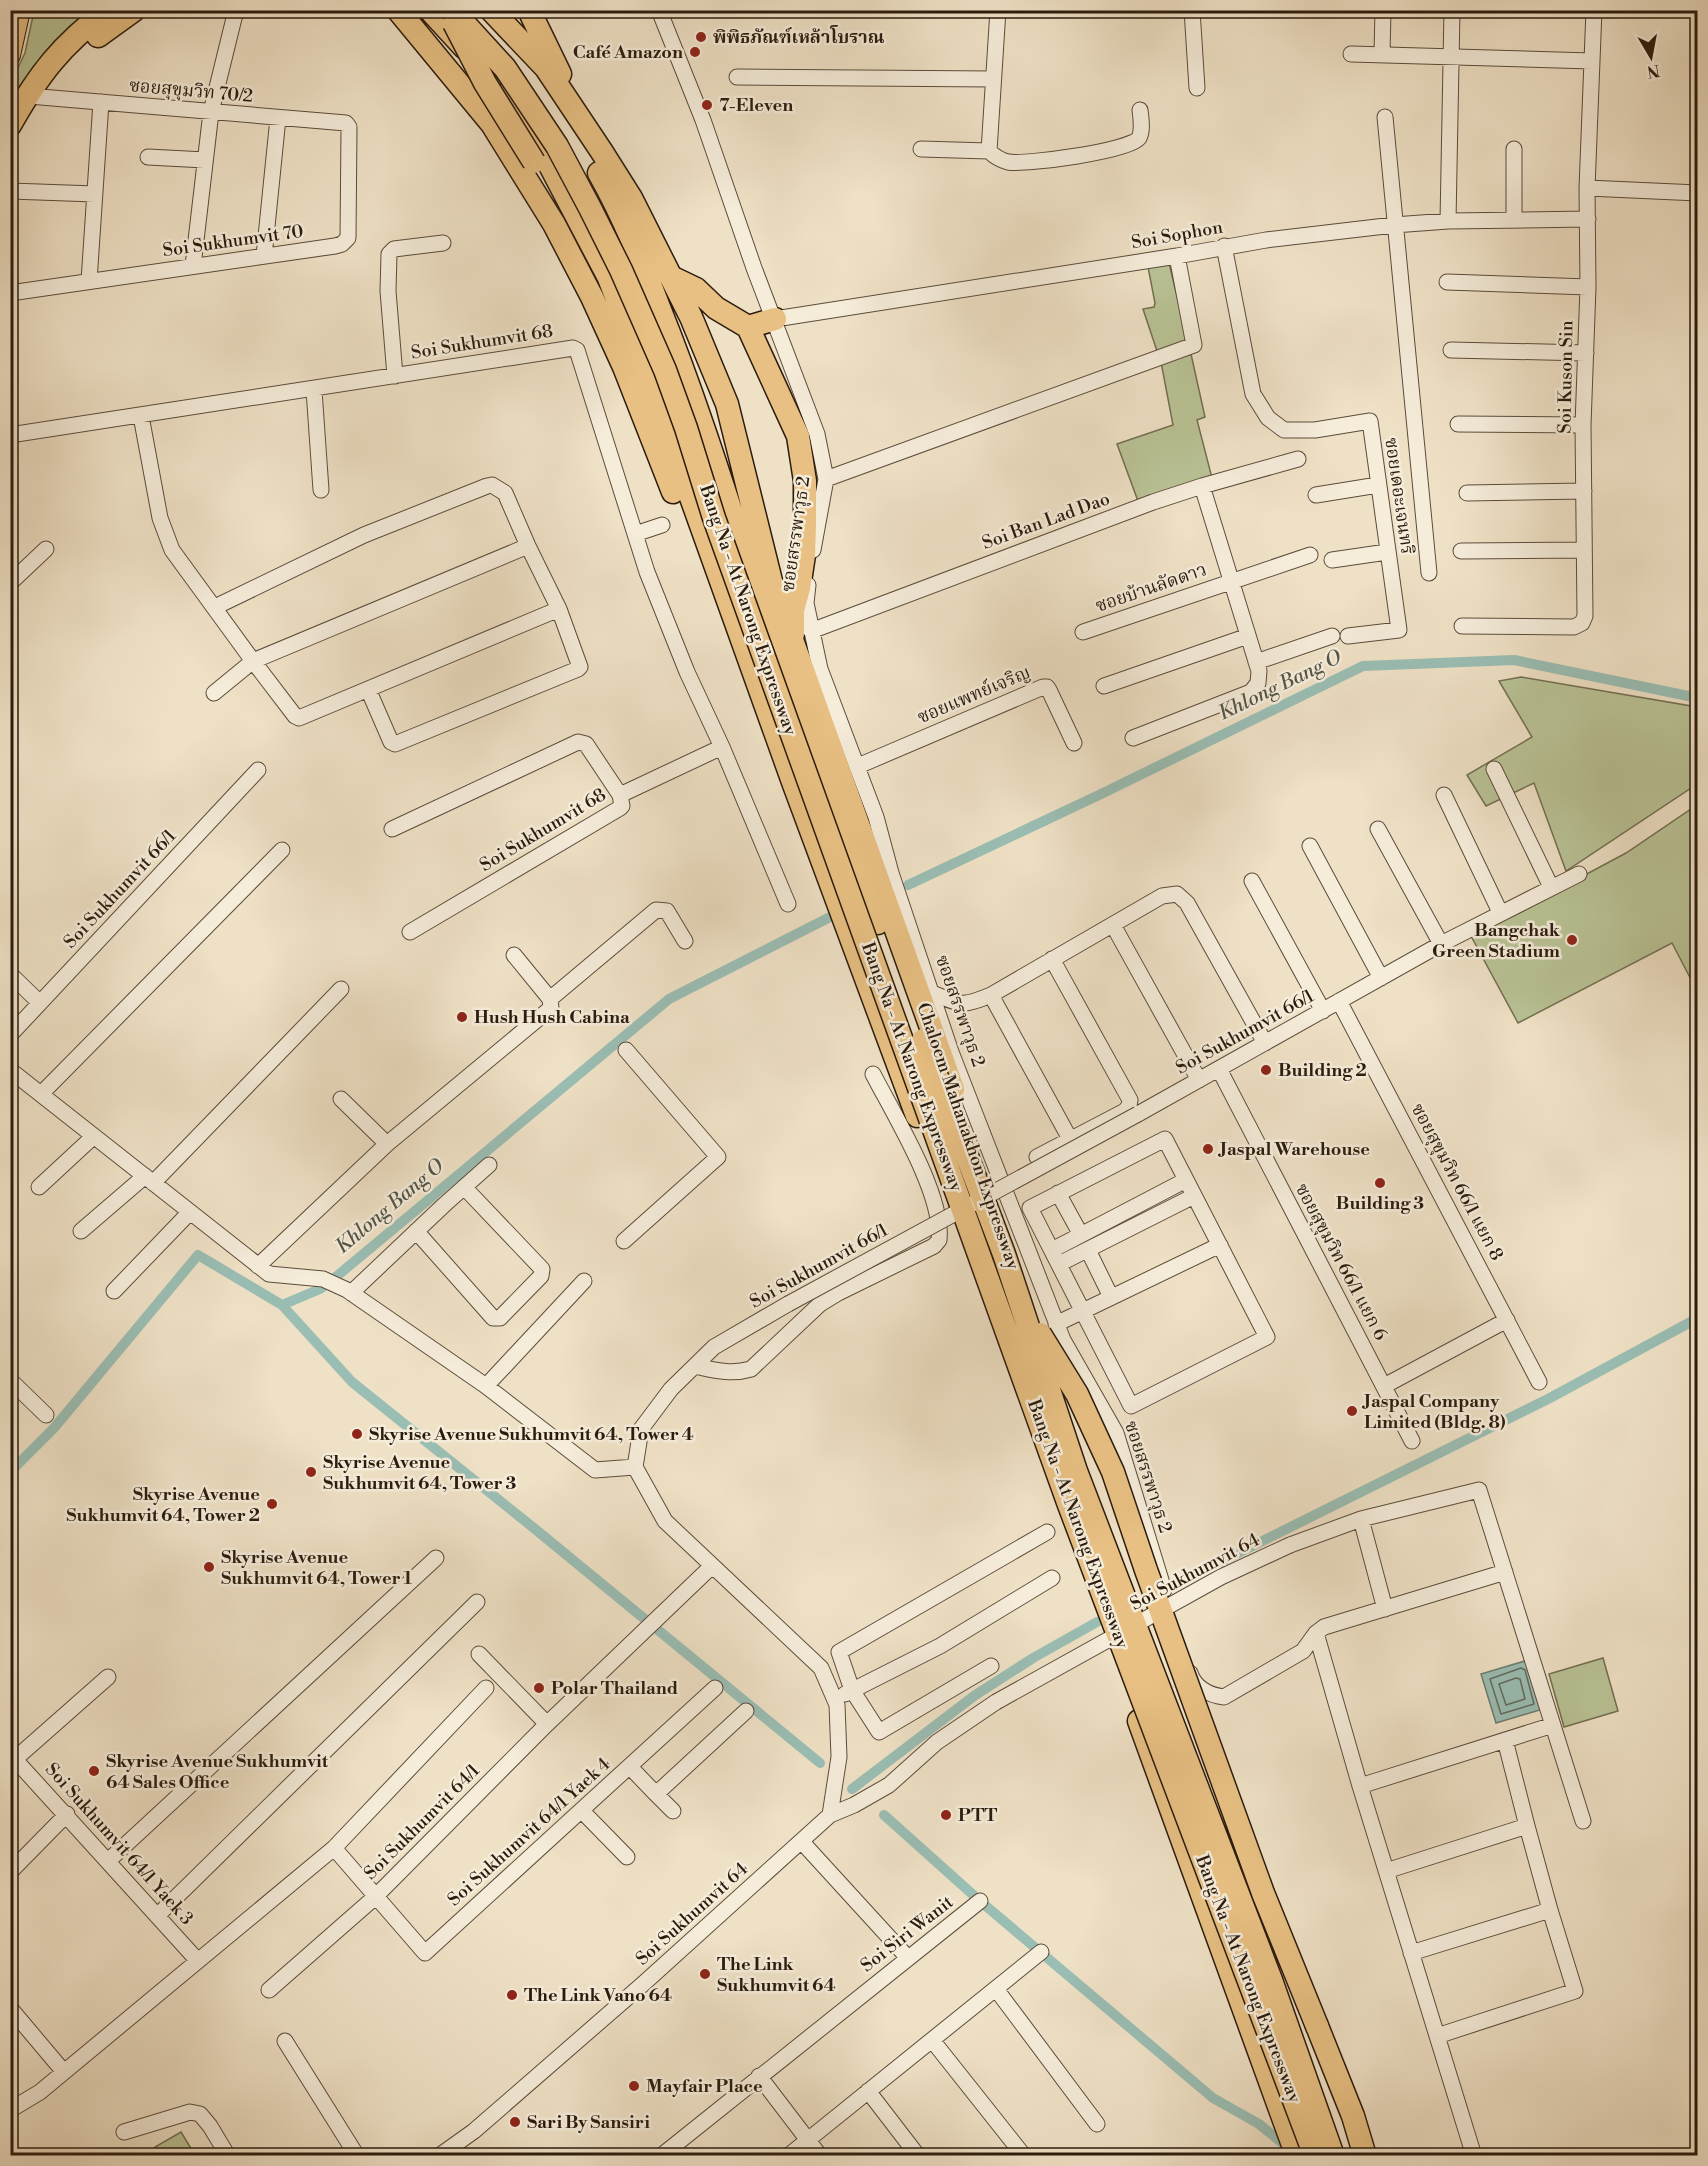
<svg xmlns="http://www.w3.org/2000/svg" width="1708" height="2166" viewBox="0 0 1708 2166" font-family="'Libre Bodoni','Noto Serif Thai',serif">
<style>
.green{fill:#b9c396;stroke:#726f52;stroke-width:1.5}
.water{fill:#9abeb4;stroke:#6d7d71;stroke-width:1.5}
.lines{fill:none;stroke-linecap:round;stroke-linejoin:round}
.shore{stroke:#626c60;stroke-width:1.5}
.canal{stroke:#9abeb4;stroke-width:10}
.minor-casing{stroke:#5b4c3b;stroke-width:17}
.major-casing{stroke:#2a1b0d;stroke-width:22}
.highway-casing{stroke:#2a1b0d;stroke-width:25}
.minor{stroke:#f5ecda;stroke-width:15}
.major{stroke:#e8c083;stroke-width:20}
.highway{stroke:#e8c083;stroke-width:22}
.minor-bridge-casing{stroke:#5b4c3b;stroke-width:17;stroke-linecap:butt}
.highway-bridge-casing{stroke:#2a1b0d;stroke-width:25;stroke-linecap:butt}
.minor-bridge{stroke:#f5ecda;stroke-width:15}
.highway-bridge{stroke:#e8c083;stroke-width:22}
.poi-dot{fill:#8f2418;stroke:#f5ecda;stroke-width:2}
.labels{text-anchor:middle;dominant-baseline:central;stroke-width:5;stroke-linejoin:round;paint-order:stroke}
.poi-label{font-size:18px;font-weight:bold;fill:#2a1b0d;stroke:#f5ecda;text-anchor:start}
.street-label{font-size:18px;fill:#2a1b0d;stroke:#f5ecda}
.water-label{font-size:20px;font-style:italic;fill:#515447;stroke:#f5ecda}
</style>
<rect width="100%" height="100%" fill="#efe1c6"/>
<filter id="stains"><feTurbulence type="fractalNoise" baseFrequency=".00333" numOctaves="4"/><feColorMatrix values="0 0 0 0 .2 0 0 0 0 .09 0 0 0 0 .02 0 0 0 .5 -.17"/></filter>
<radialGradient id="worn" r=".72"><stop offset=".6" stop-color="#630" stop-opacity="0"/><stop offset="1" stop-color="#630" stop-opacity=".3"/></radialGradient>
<path class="green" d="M34,11H97L22,87L12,88L11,82L25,53Z
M1169,263L1187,338L1185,342L1157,351L1143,309L1154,307L1155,303L1148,267Z
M1191,354L1205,417L1197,420L1212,478L1138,501L1117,444L1173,425L1161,362Z
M1521,677L1697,707V784L1566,871L1534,783L1486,806L1467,775L1532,737L1499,681Z
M1697,805V991L1672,943L1518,1023L1471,936L1626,853Z
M1603,1658L1618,1711L1564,1727L1549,1674Z
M181,2132L195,2155H160L155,2147Z"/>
<path class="water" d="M1528,1660L1543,1709L1496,1723L1481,1674Z"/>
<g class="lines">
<path class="shore" d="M1521,1668L1525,1670L1534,1704L1501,1714L1490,1679Z
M1516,1678L1520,1679L1525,1699L1506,1705L1499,1684Z"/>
<path class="canal" d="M908,885L1099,795L1363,666L1514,660L1698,698
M282,1305L352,1382L535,1529L820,1763
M10,1472L54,1428L198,1255L282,1305L320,1289L337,1276L669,999L834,915
M1172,1586L1548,1399L1698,1318
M852,1789L974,1696L1033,1658L1097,1622
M884,1815L980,1901L1213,2098L1259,2124L1286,2146"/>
<defs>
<path id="minor" d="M659,10L703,120L754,268L817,434L826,479L813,550
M1192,10L1197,88
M1351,54L1592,61
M1382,54L1383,10
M737,77L993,79
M1385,117L1429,573
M921,149L989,151C995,157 1000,160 1008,162C1026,165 1130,151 1139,138C1143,130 1141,119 1140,110
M989,151L998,10
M148,157L205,160
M1587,188L1698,193
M10,191L95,194
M1514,220V149
M1448,221L1452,10
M1224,246L1253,394L1268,418L1284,430H1315L1370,421L1399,630L1348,636
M264,256L278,118
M193,266L211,112L236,10
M89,281L101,102
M1447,282L1588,287
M10,293L335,246L342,244L348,238L349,127L346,123L29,96
M775,319L1177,256L1266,240L1394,225L1448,221L1588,219
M1451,350L1586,353
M395,376L388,291L389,254L394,249L443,243
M314,390L321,490
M141,416L160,518L172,550L253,661L295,716L299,718L559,609
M1458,424L1583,425
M10,435L573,348L577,350L647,572L687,672L722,747L788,904
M826,479L1194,345L1177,256
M1467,493L1584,491
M1316,495L1378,485
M635,534L662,525
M1461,551L1584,550
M1332,560L1387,552
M10,583L46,549
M808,585L806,603L820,669L876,817L891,873L951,1052L1063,1340L1116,1433L1164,1590
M215,607L364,535L487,486L492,485L505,493L528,546L559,609L580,667L578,669L395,744L391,742L368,689
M1462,626L1574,627L1582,623L1585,616L1583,425L1588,287L1587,188L1594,10
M811,631L1153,502L1202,486L1298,459
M1083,632L1310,555
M1256,662L1332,636
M1104,686L1248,636
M214,693L253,661L528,546
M1133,738L1251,692L1258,683L1259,671L1202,486
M858,766L1043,687H1047L1049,690L1074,743
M1494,769L1551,887
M1444,795L1500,912
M392,829L578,742L586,744L620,795
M1378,829L1441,944
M1310,846L1381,978
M1252,881L1323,1011
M1113,925L1199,1080
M410,932L620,808L622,806L620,795L722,747
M10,974L40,1003
M932,993C961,1004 960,1008 991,995L1162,896L1177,894L1187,903L1265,1043
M991,995L1070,1139
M550,999L656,910L667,911L685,941
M1339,1001L1539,1382
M10,1035L258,770
M1219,1069L1412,1441
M10,1070L269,1274L323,1279L347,1290L486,1386L595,1470L635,1467
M41,1094L282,850
M341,1099L387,1144
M1138,1114L1441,944L1579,874
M1165,1139L1267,1337L1131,1406L1030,1208Z
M1037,1157L1125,1111L1129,1106L1130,1100L1052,959
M153,1183L341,989
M39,1187L94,1136
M1058,1193L1081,1235
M81,1231L145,1176
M416,1231L493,1318H500L541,1276L542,1269L464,1187
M624,1241L718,1157L626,1050
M1052,1250L1186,1180
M1088,1250L1111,1297
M1059,1264L1194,1196
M258,1266L387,1144L551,1008L550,999L514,955
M114,1291L190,1212
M351,1293L444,1205L489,1165
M1056,1324L1220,1245
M695,1366C714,1370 731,1375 751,1369L820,1304L838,1293L934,1246L939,1240C944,1195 894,1115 873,1074
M10,1380L46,1415
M486,1386L584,1281
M1384,1386L1507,1320
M635,1467L641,1429L671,1389L714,1347L788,1304
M1361,1519L1385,1609
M1290,1545L1361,1519L1479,1490L1583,1821
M1316,1633L1360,1786L1474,2156
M479,1654L547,1724
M991,1666L879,1732L852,1690L839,1652L1047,1532
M1190,1673C1195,1688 1209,1695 1224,1697L1303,1651L1316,1633L1324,1627L1505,1572
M845,1694L940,1646L1052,1578
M1505,1740L1527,1826
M10,1754L198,1961
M15,1759L108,1677
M630,1767L656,1794L746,1711
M1360,1786L1553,1725
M656,1794L673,1811
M582,1811L627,1857
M830,1815L854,1805L889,1785L937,1742L996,1702
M802,1842L908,1958
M334,1848L486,1688
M108,1861L436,1558
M1386,1871L1527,1826L1550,1910
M10,1872L67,1814
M157,1916L477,1602
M1411,1953L1550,1910L1575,1991L1437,2036
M996,1989L1097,2124
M269,1990L374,1898L547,1724L712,1566
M10,2008L64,2072
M932,2040L1024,2156
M285,2041L357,2156
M759,2076L820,2156
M868,2091L918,2156
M10,2110L40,2092L334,1848L425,1953L715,1688
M124,2132L190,2112L200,2114L210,2126L228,2156
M439,2156L474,2131L643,1984L830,1815L839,1757L837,1705L821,1668L665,1521L635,1467
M661,2156L980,1901
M788,2156L1041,1952"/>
<path id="major" d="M10,55L20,10"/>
<path id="highway" d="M398,10L492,124L554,224L592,297L624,367L673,492
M430,10L464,47
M491,10L546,68L602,152L631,198L691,317L727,404L771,581L953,1089
M529,10L560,74
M98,36L134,10
M505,95L545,156L609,278L665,425L793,782L917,1116
M10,125C38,75 62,44 108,10
M599,173C624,217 642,263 660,310C696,400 725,493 755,585C792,699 834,812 878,923
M671,277L696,289L716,308L748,327L798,436L805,481V524L804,555L799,588L793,610V634
M748,327L775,319
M1139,1721L1297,2156
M1317,2026L1353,2116L1365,2156"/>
</defs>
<use href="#minor" class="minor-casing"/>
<use href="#major" class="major-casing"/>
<use href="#highway" class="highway-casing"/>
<use href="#minor" class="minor"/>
<use href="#major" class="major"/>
<use href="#highway" class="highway"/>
<defs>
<path id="minor-bridge" d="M788,1304L1138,1114
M996,1702L1221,1577L1290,1545"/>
<path id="highway-bridge" d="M452,10L505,68L557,146L590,208L621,270L665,370L686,428L714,518L1069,1505L1315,2156
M454,23L485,83L534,162
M923,1040L1004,1254L1076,1471L1271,1980L1333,2156
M1040,1334L1077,1394L1113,1472L1146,1570L1263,1893L1317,2026"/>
</defs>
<use href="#minor-bridge" class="minor-bridge-casing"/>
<use href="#highway-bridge" class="highway-bridge-casing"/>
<use href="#minor-bridge" class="minor-bridge"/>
<use href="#highway-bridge" class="highway-bridge"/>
</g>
<g class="poi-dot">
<circle cx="701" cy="37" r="6"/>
<circle cx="695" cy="52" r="6"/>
<circle cx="707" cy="105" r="6"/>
<circle cx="1572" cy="940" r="6"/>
<circle cx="462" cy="1017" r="6"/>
<circle cx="1266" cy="1070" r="6"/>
<circle cx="1208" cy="1149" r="6"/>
<circle cx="1380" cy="1183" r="6"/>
<circle cx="1352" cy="1411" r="6"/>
<circle cx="357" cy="1434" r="6"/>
<circle cx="311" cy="1472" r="6"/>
<circle cx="272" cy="1504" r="6"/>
<circle cx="209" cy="1567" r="6"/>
<circle cx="539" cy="1688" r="6"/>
<circle cx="94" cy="1771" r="6"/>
<circle cx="946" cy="1815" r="6"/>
<circle cx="705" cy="1974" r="6"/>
<circle cx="512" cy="1995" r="6"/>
<circle cx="634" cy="2086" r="6"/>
<circle cx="515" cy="2122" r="6"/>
</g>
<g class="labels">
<g class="poi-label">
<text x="713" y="37">พิพิธภัณฑ์เหล้าโบราณ</text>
<text x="683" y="52" text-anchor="end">Café Amazon</text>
<text x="719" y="105">7-Eleven</text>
<text x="1560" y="930" text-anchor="end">Bangchak<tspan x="1560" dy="21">Green Stadium</tspan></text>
<text x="474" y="1017">Hush Hush Cabina</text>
<text x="1278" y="1070">Building 2</text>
<text x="1220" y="1149">Jaspal Warehouse</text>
<text x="1380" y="1203" text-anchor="middle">Building 3</text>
<text x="1364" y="1401">Jaspal Company<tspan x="1364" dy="21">Limited (Bldg. 8)</tspan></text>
<text x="369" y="1434">Skyrise Avenue Sukhumvit 64, Tower 4</text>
<text x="323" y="1462">Skyrise Avenue<tspan x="323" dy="21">Sukhumvit 64, Tower 3</tspan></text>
<text x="260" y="1494" text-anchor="end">Skyrise Avenue<tspan x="260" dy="21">Sukhumvit 64, Tower 2</tspan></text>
<text x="221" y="1557">Skyrise Avenue<tspan x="221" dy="21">Sukhumvit 64, Tower 1</tspan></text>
<text x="551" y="1688">Polar Thailand</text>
<text x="106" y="1761">Skyrise Avenue Sukhumvit<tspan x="106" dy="21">64 Sales Office</tspan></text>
<text x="958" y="1815">PTT</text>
<text x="717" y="1964">The Link<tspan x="717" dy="21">Sukhumvit 64</tspan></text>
<text x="524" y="1995">The Link Vano 64</text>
<text x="646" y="2086">Mayfair Place</text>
<text x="527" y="2122">Sari By Sansiri</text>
</g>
<g class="street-label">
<text transform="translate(191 91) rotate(5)">ซอยสุขุมวิท 70/2</text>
<text transform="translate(1177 235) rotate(-10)">Soi Sophon</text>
<text transform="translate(233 241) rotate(-8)">Soi Sukhumvit 70</text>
<text transform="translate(482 342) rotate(-9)">Soi Sukhumvit 68</text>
<text transform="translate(1566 377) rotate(-89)">Soi Kuson Sin</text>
<text transform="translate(1399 496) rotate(82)">ซอยเดอะเจนทริ</text>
<text transform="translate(1046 521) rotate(-20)">Soi Ban Lad Dao</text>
<text transform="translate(796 534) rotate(-82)">ซอยสรรพาวุธ 2</text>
<text transform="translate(1151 588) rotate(-19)">ซอยบ้านลัดดาว</text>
<text transform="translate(748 610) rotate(71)">Bang Na - At Narong Expressway</text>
<text transform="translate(974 695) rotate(-23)">ซอยแพทย์เจริญ</text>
<text transform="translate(543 830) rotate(-31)">Soi Sukhumvit 68</text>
<text transform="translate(120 889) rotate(-47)">Soi Sukhumvit 66/1</text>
<text transform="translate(960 1011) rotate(71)">ซอยสรรพาวุธ 2</text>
<text transform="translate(1245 1032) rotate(-29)">Soi Sukhumvit 66/1</text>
<text transform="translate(912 1067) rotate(70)">Bang Na - At Narong Expressway</text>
<text transform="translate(968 1136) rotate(71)">Chaloem Mahanakhon Expressway</text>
<text transform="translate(1457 1182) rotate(62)">ซอยสุขุมวิท 66/1 แยก 8</text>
<text transform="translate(1341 1262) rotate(62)">ซอยสุขุมวิท 66/1 แยก 6</text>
<text transform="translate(819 1266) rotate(-29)">Soi Sukhumvit 66/1</text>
<text transform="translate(1148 1477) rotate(72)">ซอยสรรพาวุธ 2</text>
<text transform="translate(1078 1524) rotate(70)">Bang Na - At Narong Expressway</text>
<text transform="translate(1195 1572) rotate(-28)">Soi Sukhumvit 64</text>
<text transform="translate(422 1822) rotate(-45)">Soi Sukhumvit 64/1</text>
<text transform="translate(529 1832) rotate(-42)">Soi Sukhumvit 64/1 Yaek 4</text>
<text transform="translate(119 1844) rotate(48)">Soi Sukhumvit 64/1 Yaek 3</text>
<text transform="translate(692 1914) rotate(-42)">Soi Sukhumvit 64</text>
<text transform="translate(907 1934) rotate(-38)">Soi Siri Wanit</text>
<text transform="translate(1248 1979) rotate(69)">Bang Na - At Narong Expressway</text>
</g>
<g class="water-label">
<text transform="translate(1280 686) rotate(-26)">Khlong Bang O</text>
<text transform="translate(390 1207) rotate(-40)">Khlong Bang O</text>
</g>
</g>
<rect width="1708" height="2166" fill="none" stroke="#efe1c6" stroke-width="36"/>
<rect x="12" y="12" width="1684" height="2142" fill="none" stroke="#2a1b0d" stroke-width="3"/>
<rect x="18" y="18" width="1672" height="2130" fill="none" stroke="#2a1b0d" stroke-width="1.5"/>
<g transform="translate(1651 57) rotate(170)" stroke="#f5ecda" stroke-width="4.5" paint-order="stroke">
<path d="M0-4.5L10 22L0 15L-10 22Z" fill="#2a1b0d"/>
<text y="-9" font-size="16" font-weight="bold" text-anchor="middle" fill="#2a1b0d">N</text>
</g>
<rect width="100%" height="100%" filter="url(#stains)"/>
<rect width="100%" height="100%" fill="url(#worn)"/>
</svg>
